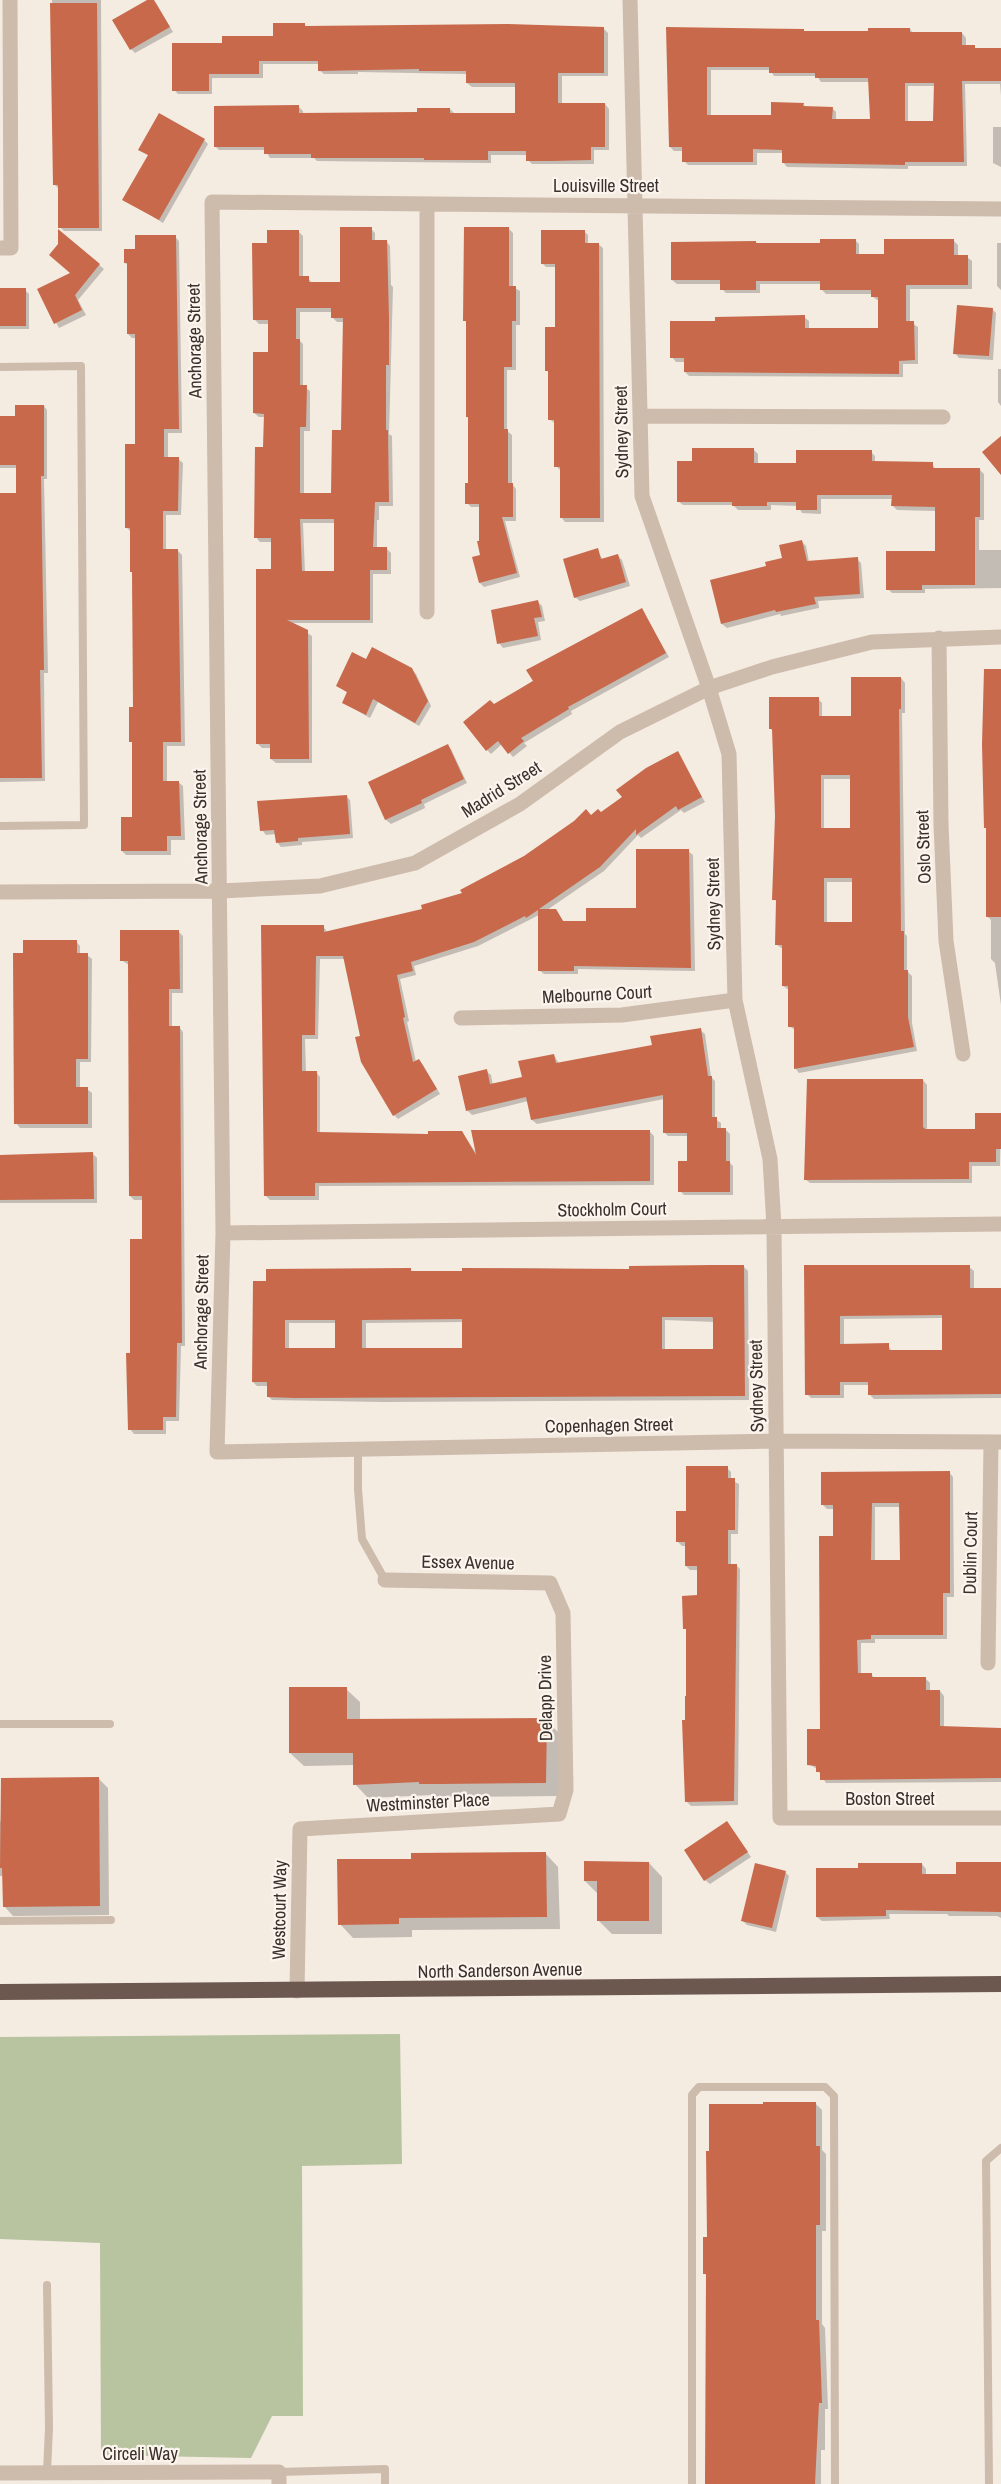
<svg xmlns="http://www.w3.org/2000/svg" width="1001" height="2484" viewBox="0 0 1001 2484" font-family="'Archivo Narrow',sans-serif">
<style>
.green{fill:#b8c4a0}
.shadow{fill:#0003;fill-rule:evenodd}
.building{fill:#c8694b;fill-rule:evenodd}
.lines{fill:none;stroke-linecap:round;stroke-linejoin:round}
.service{stroke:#cdbbac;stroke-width:8}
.minor{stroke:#cdbbac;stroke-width:15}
.trunk{stroke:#6c584f;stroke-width:16}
.labels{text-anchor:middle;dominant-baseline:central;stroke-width:4.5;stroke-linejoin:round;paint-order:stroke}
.street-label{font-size:18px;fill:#3b302b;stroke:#fbf5ee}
</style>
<rect width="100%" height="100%" fill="#f4ebe1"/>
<path class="green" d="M400,2034L402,2164L302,2166L303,2416H272L251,2458L101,2455L100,2243L0,2239V2037Z"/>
<path class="shadow" d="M52,0H101L102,231H64L60,227L58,188L54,184Z
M150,0L156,3L173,32L135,53L131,49Z
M304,24L307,27L604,29L608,33V76H562V104H605L609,109V150H594V164H532L528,160V155H491V163L317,161L314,158H270L265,150H219L215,146L298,106L303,111V115L418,113L450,109L455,114H516V87H472L467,83V74L358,72V74H324L319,70V64H263V78H212V94H178L174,90L223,44L274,38Z
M668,28L805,33H869L910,29L913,33H962L966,38V46L974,47L978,50H1001V96L1000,84H965L967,166H908V169L787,167L783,162V153H757V165H688L684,161V151H674L670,147ZM711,70H770L774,76H817L821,82H871V121L836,120V112L832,108H807L803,104L772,116H711ZM908,86H936L935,123H908Z
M993,127H1001V167L993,163Z
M204,140L208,144L163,223L124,199L149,156L140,149Z
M371,229L375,233V241H386L390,246L391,285L393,287L389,434L392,436L393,506H379V520H377V549H387L391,553V574H373V623H291L312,636V763H276L271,759V748H262L258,744L272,570V542H260L256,537L265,449L266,417H259L254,413L269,353V324H259L255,320L269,244L298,231L303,236V278H308L312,283H341ZM300,312H333V318L337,322H345L343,432L333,495H304V431H310V391L303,386V344L300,341ZM303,523H335V573H305Z
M509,229L513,233V287L520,291V325H516V370H507V431L512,435V484L516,489V521H505L520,577L484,587L480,583L482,556L480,507H471L467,503L469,485V419L467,417L468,324L465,321Z
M584,231L588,235V244H598L603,248L604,522H565L561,517V471L556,466V424L549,419L556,329V267H546L542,263Z
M60,232L104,269L78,300L86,315L59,328L39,290L72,274L60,245Z
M175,237L179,241L182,433H168V459H178L183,463L181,515H166V551H178L182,555L185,746H167V782H178L183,786L185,840H171V855H126L122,851L134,818V744L131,741L134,708L132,533L127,528L136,446L137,338H132L128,334V265L125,263L136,251Z
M855,240L859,244V255H886L954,241L958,245V257H967L972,261V289H910V322L918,327V364H903V377L689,376L685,372V362H676L672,357L716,323L804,317L809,321V330H880L879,301L873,297V294H826L822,290V284H760V293H726L722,289V284H677L672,280L756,242L758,244H822Z
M997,243H1001V290L997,286Z
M0,289L25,290L29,294V329H0Z
M992,309L996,313L993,360L959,358L955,353Z
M998,369H1001V406L998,402Z
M44,406L47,410V479H44L48,673H44L45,781L0,782V495H17V468H0V417H16Z
M754,450L758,454V464H797L871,452L875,456V463L932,464L936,470H980L984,474V520H979V550H1001V588L925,589V593H892L888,589L936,553V511L897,510L893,506V499H821V514L802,513L798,506L771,505V510H738L733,505H683L678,501L693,463Z
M802,542L806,546L809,562L857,559L861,563L864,598L818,601L819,608L781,616L780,614L727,628L722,624L768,567L783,559Z
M597,550L603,560L618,556L622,560L630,586L580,601L575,597Z
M538,602L542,606L545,621L538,622L541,640L503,648L499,643Z
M642,610L669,657L571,711L572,714L524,743L527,746L513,757L502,744L491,754L487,750L494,706Z
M367,661L411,669L416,674L431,706L419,726L378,702L370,718L344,703L348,693L338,686Z
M1001,671V1005L995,963L991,959V920L987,916Z
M901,678L905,683V713H902L905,934L907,936V971L912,976V1023L917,1051L799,1073L795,1068V1030L789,1026V990L783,986V949L777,945V902L774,899L776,816L774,732L771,729L818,699L822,703V718H852ZM824,779H852V830H824ZM827,882H853V923H827Z
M447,745L451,749L467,783L424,804L425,808L391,824L386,820L370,783Z
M677,753L705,802L684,813L681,810L641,838L638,835L604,871L547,910H556L564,922H588L638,910L688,851L693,855L695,971L578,969V974H544L539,970V915L478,946L414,966L416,975L400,979L409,1021L407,1022L416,1062L419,1060L423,1065L440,1094L398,1119L394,1115L362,1037L346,959H320L318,1039H305L306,1072H316L320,1077V1133L430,1135L462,1132L478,1156L650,1132L654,1136V1185L319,1186V1200H270L266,1196L263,926H323L328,933L424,911L464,894L591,817L601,814Z
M346,796L350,800L353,838L302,842V845L281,847L277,842L276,834L266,835L262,830Z
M178,931L183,936V993H172V1027H179L183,1032L185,1346H181L179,1421H166V1434H134L130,1429L132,1354L144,1240V1200H134L130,1196L129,965L121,960Z
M76,941L80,946V954L87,955L92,959L91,1062H80V1089H87L92,1093V1128H20L16,1123Z
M700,1030L705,1034L711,1077L715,1081V1119L721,1123V1129H725L730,1134V1163L733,1166V1195H684L680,1191L688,1162V1136H668L664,1132V1099L537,1124L532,1120L528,1101L472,1115L468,1111L460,1077L486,1071L491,1075L493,1085L524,1078L554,1055L559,1064L654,1046Z
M923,1080L927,1085V1130H976L1001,1114L1000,1166H972V1183H810L805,1179Z
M93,1154L97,1158V1203H0V1157Z
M744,1267L748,1271L749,1400L384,1402L272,1400L268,1396V1386H257L253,1382L255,1282L410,1269L414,1273H463V1269L515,1268L631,1270ZM665,1320L715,1322V1351H665ZM463,1322V1350H366V1323ZM289,1323H336V1350H289Z
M806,1267H969L974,1271V1289H1001V1398L874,1399L869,1394V1385H844V1398H811L807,1394ZM944,1318V1352H892L888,1345H844V1319Z
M727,1468L731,1472V1480L739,1484L738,1534H731V1565H736L740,1569L738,1805L691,1806L687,1802L688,1632L685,1628L699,1597V1570H690L686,1566V1546H682L678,1542L687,1513Z
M949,1472L953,1477L954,1597H947V1639H875V1643H861V1674H871L875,1679H926L930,1683V1691H940L944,1696V1727L1001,1729V1782L826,1783L817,1769L809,1764L822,1730L835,1538V1509H827L822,1504ZM875,1507H901L902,1562H875Z
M346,1689L360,1702V1720H546L559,1733V1796L434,1797L432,1795L368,1798L355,1784L354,1765L304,1766L290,1753Z
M99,1779L108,1788L109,1915L13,1916L4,1906V1876H0V1821Z
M727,1823L751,1857L710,1884L705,1880Z
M545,1853L558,1867L560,1929L412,1930V1937L353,1938L340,1924L413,1860Z
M649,1863L662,1877V1934H612L598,1920V1894L585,1881Z
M922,1864L926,1869V1876H957L1001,1864V1918L997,1916H949L947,1914H889L890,1919L822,1921L817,1917L860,1869Z
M785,1872L789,1876L776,1932L747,1925L742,1920Z
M815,2103L822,2110V2150L826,2154V2231H822V2324L825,2328L828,2409H825V2450H821V2484H706L707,2276L704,2273L708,2238Z"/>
<path class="building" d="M147,0H154L170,27L130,50L112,20Z
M50,3H97L99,228H58V185H53Z
M273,23H305V26L507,24L604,27V73H558V103H605V147H591V160L551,161H526V151H488V160H424V158H311V154H264V147H214V106L299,105V113L417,112V108H450V113H515V83H466V71H419V69L318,71V61H259V74H209V91H172V43H222V36H273Z
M666,27L804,29V31H868V28H910V32H962V45H975V48H1001V81H962L964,162H905V165L782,163V150L753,149V162H682V147H669ZM707,67H769V73H815V78H868L870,119H832L833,107L803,106L804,103L771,102V115H707ZM905,83H934L933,121H905Z
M159,113L205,139L159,220L122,200L148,155L138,150Z
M340,227H372V240H387L389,318V365H386V430H388L389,502H375L373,547H387V570H370V620H287L308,630L309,759H270V744H256V569H271V538H254L255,447H263L264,414L253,413V352H268V320H253L252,243H267V230H299V276H309V282H340ZM296,308H331V318H343L341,430H332L331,493H300V427H306L307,385H300V339H296ZM300,519H334V571H302Z
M464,227H509V286H516V321H512V367H504V429H508V483H513V517H502L517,573L479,583L472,557L480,555L477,541H479V504H465V483H468V417H466V321H463Z
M58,229L100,264L75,295L82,310L54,324L37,289L70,273L49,255L58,244Z
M541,230H585V243H599L600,518H560V467H554V420H548V371H545V327H555V264H541Z
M135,235H176L179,429H164V457H179L178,511H163V549H178L181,742H163V781H179L181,836H167V851H121V817H132V742H129V707H133L132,572H130V528H125V444H135V334H127V263H124V249H135Z
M820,239H856V254H884V239H954V255H968V285H906V321H914L915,360L899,361V374L684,372V358H670V321H715V317L805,315V328H878V297H871V290H820V281H756V290H720V280H671V242L756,241V243H820Z
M0,288H26V326H0Z
M957,305L993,308L989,356L953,354Z
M15,405H44V476H41L44,670H40L42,778H0V493H16V465H0V416H15Z
M1001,436V475L982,452Z
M692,448H754V463H796V450H872V461L933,462V468H980V517H975V585H922V590H886V551H935V507L891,506L892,495H817V510H796V502H767V506H732V502H677V461H692Z
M802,540L807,561L858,557L860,594L814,597L816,604L776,612L775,610L721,624L710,580L766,566L765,562L782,558L779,545Z
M598,548L601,559L618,554L626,582L574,598L563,559Z
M538,600L542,617L534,618L538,636L497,644L491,610Z
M642,608L666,653L568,707L569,709L521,738L524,741L508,754L498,741L486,751L463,722L490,700L494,704L533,681L526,670Z
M372,647L412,668L428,701L415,723L373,699L366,715L342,703L347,692L336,686L352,652L366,659Z
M984,669H1001V917H986V828H984L982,744Z
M851,677H901V709H899L901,931H904V970H908V1017L914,1047L794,1069V1027H788V986H782V945H775L776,900H772L775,816L772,729H769V697H819V716H851ZM821,775H850V828H821ZM824,878H852V922H824Z
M448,744L464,779L421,800L422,803L385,820L368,782Z
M678,751L702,797L678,810L676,806L636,835V829L600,867L539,909H556L563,921H586V908H636V849H689L691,968L574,966V971H538V910L526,918L525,916L474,942L411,962L413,971L397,975L405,1017L403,1018L413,1062L419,1059L437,1089L393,1116L361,1062L355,1037L360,1036L343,956H316L315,1035H302V1071H317V1132L428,1134V1131H462L476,1155L471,1130H650V1181L315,1183V1196H264L261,925H324V932L422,909L421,905L462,893L460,890L524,856L574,821L586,809L591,815L598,809L601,812L622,797L616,790L646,768Z
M347,795L350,834L298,838V841L276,843L274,830L260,831L257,801Z
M120,930H179L180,989H169V1026H180L182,1343H177L176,1417H163V1430H128L126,1353H130V1239H142V1196H129L128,961H120Z
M23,940H77V953H88V1059H76V1087H88V1124H14L13,953H23Z
M701,1028L708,1076H712V1117H717V1128H726V1161H730V1192H678V1161H687V1133H663V1095L531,1120L526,1097L466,1111L458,1076L487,1069L490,1084L522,1077L518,1061L554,1054L556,1063L652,1045L650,1036Z
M807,1079H923V1127L925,1129H975V1113H1001V1149H996V1162H969V1179L804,1180Z
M93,1152L94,1199L0,1200V1155Z
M712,1265H744L745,1396L294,1398L267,1397V1382H252L253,1281H266V1269L411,1268V1271H462V1268L629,1269V1266ZM662,1317H712L713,1318V1349H662ZM462,1319V1348H362V1320ZM285,1320H335V1348H285Z
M804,1265H970V1288H1001V1394L868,1395V1382H840V1395H805ZM942,1315V1350H889V1343L840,1344V1316Z
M686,1466H728V1478H735V1530H728V1564H737L734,1801L685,1802L682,1720H685V1696H686V1629H683L682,1596L697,1595V1566H685V1542H676V1511H686Z
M950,1471V1593H943V1635H871V1639L857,1640L858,1673H872V1677H926V1690H940V1726L1001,1728V1778L820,1780V1772H816V1766L807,1765V1729H820L819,1536H833V1505H821V1472ZM872,1503H899L900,1560H871Z
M289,1687H347V1719L547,1718L546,1783L440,1784H419V1782L353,1785V1753H289Z
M99,1777L100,1906L3,1907L2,1868H0L1,1778Z
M727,1821L748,1852L704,1881L684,1850Z
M546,1852L547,1917L399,1918V1924L338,1925L337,1859H411V1853Z
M584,1861L649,1862V1921H597V1881H584Z
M956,1862H1001V1912L886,1910V1916L816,1917V1868H858V1863H922V1874H956Z
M755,1863L786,1871L772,1928L741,1921Z
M763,2102H816V2146H820V2225H816V2320H819L822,2403H819L815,2484H705L706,2274H703V2237H707L706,2151H709V2104H763Z"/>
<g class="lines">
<path class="service" d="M0,367L81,366L84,825L0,826
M358,1449V1489L362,1539L385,1580
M0,1724H110
M0,1921L111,1920
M47,2472L49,2428L47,2285
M279,2472L385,2469V2484
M692,2484V2095L699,2087H825L834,2096L835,2484
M989,2484L986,2161L1001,2148"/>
<path class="minor" d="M630,0L642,496L709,688L729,754L735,1000L770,1159L774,1227L780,1818H1001
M1001,209L212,202L223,1233L217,1452L776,1441L1001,1442
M0,248H11L10,0
M641,416L943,417
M427,612V204
M939,638L941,824L946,941L963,1054
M0,892L221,891L320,886L415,863L520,804L620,732L709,688L772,667L872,642L1001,637
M461,1018L622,1015L735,1000
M223,1233L1001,1224
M988,1663L991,1443
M297,1991L300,1829L559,1814L566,1790L563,1613L550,1583L385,1580
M0,2473L279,2472V2484"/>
<path class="trunk" d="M0,1992L1001,1984"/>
</g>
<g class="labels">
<g class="street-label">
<text x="606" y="185">Louisville Street</text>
<text transform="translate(194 341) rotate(-91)">Anchorage Street</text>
<text transform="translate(621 432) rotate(-91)">Sydney Street</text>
<text transform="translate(501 789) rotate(-32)">Madrid Street</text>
<text transform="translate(200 827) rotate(-91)">Anchorage Street</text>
<text transform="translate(923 847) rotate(-92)">Oslo Street</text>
<text transform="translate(713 904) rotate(-91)">Sydney Street</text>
<text transform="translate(597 994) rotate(-3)">Melbourne Court</text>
<text transform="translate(612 1209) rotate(-1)">Stockholm Court</text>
<text transform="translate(201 1312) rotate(-89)">Anchorage Street</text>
<text transform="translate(756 1386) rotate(-91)">Sydney Street</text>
<text transform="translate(609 1425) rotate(-1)">Copenhagen Street</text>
<text transform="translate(970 1553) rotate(-89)">Dublin Court</text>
<text transform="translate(468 1562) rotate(1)">Essex Avenue</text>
<text transform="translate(545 1698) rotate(-91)">Delapp Drive</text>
<text x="890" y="1798">Boston Street</text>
<text transform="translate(428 1802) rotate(-3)">Westminster Place</text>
<text transform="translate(279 1910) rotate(-89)">Westcourt Way</text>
<text transform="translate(500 1970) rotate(-1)">North Sanderson Avenue</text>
<text x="140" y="2453">Circeli Way</text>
</g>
</g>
</svg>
